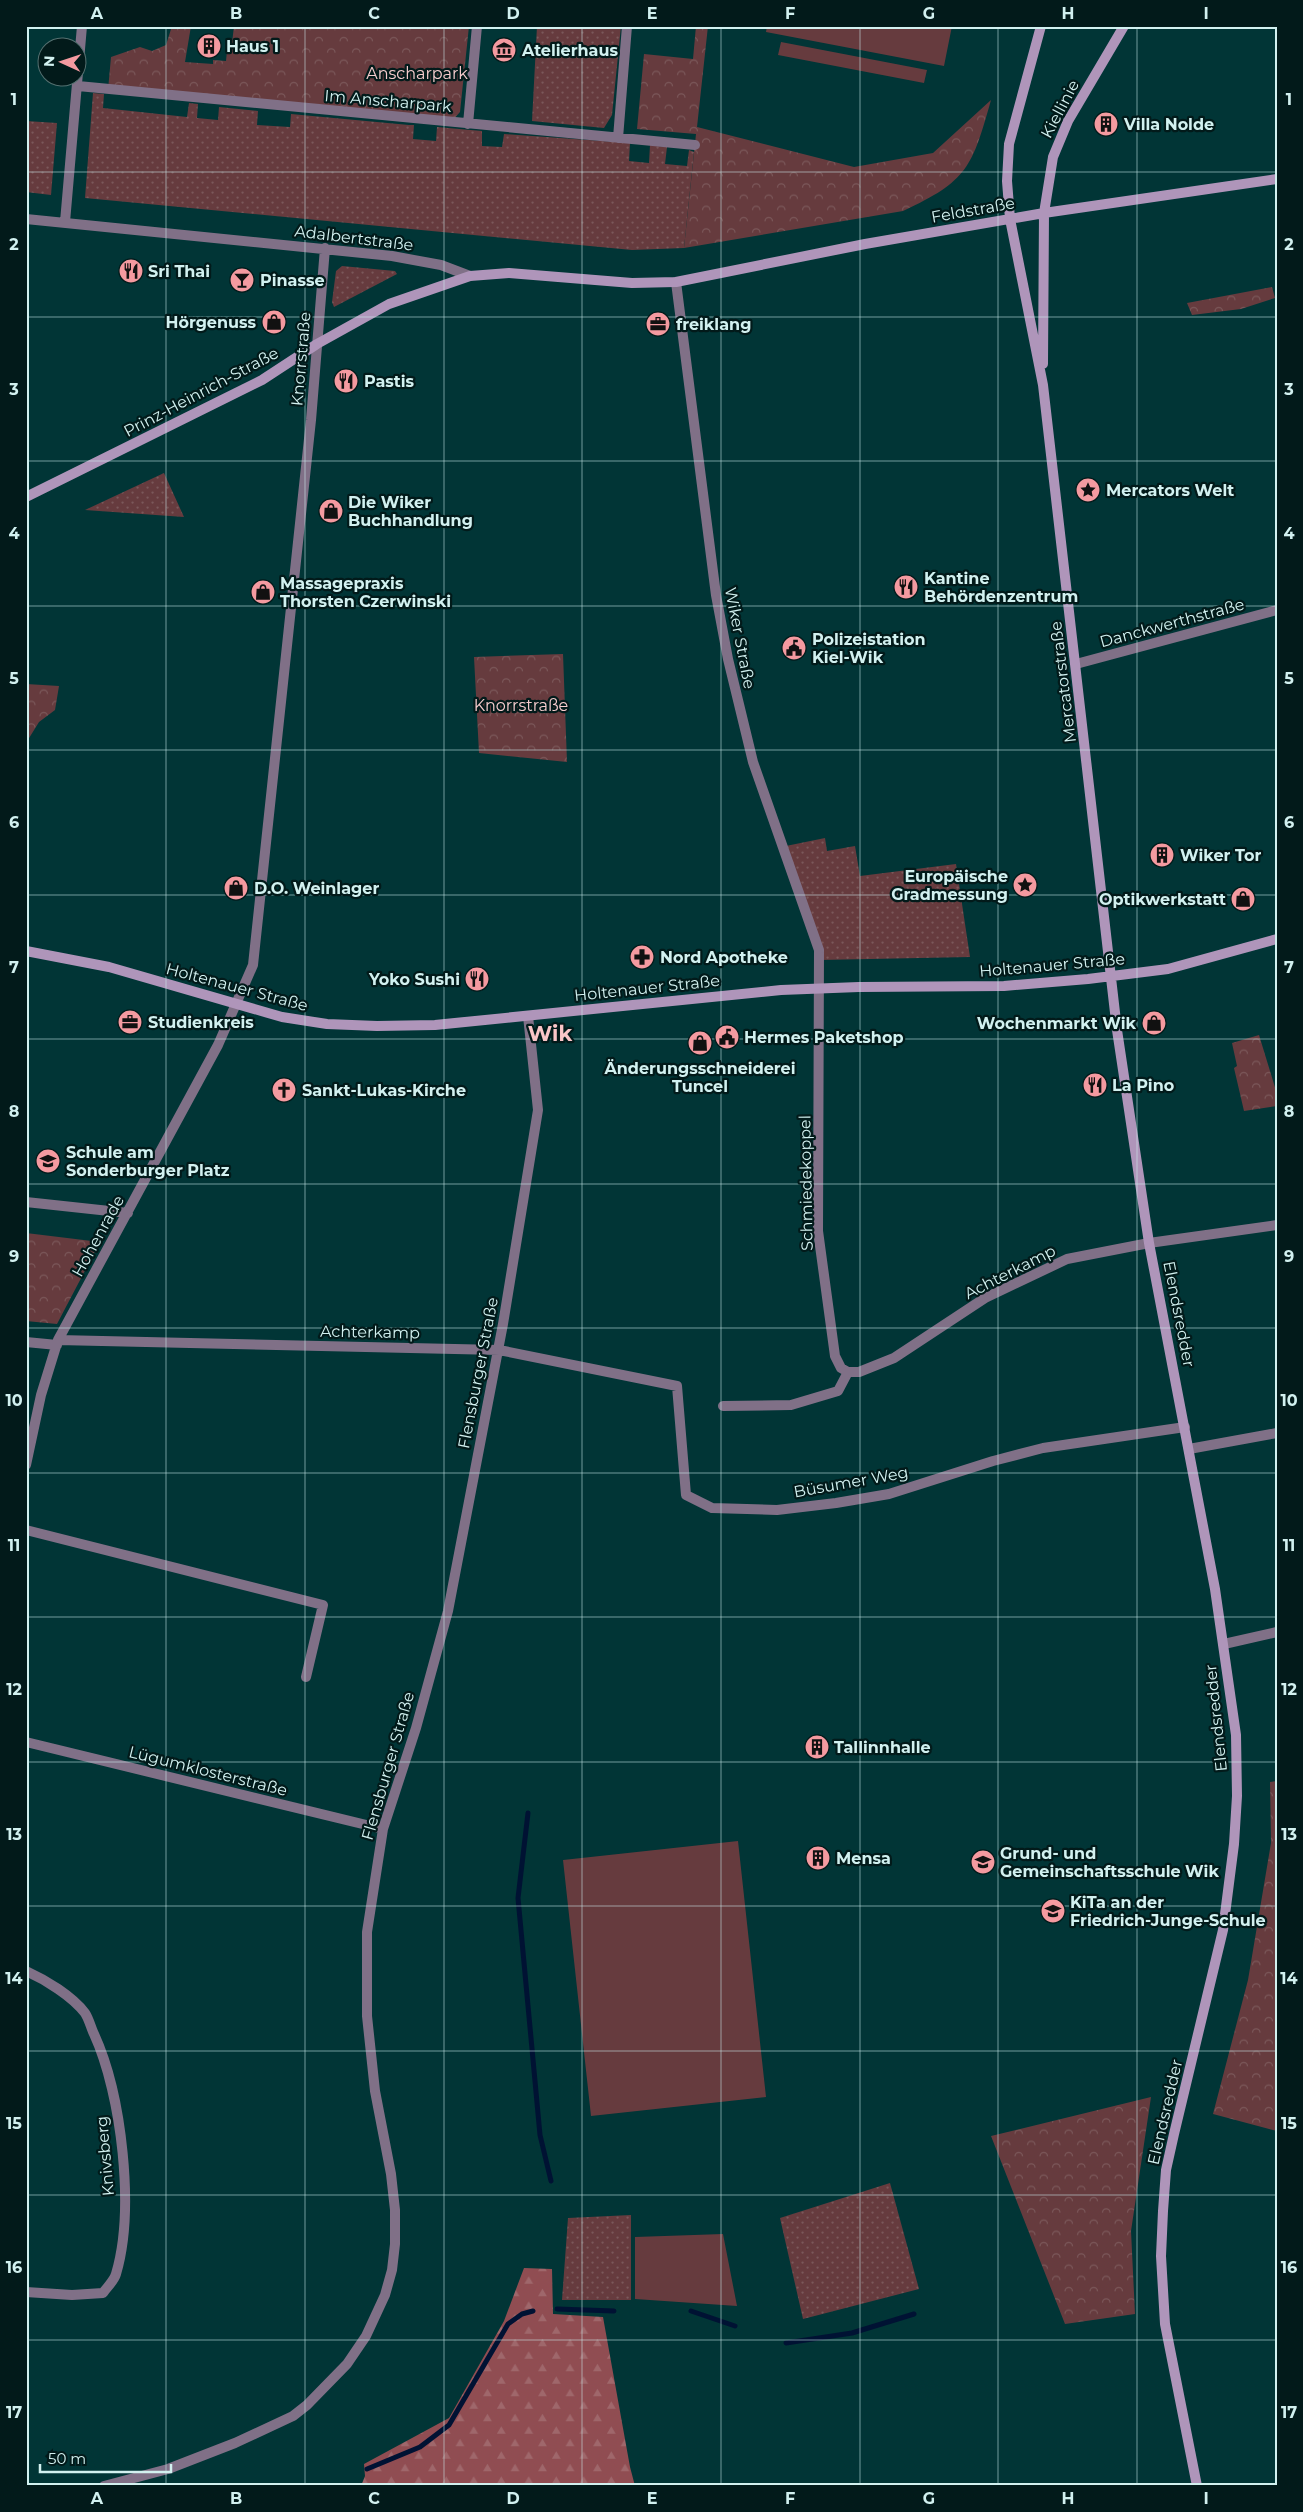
<svg xmlns="http://www.w3.org/2000/svg" width="1303" height="2512" viewBox="0 0 1303 2512" font-family="Montserrat,sans-serif">
<style>
.grass{fill:url(#grass-dots)}
.forest{fill:url(#forest-firs)}
.park{fill:url(#park-crowns)}
.pitch{fill:#663b3e}
.lines{fill:none;stroke-linecap:round;stroke-linejoin:round}
.stream{stroke:#001233;stroke-width:5}
.street{stroke:#807087;stroke-width:10}
.secondary{stroke:#af95ba;stroke-width:10}
.grid{fill:none;stroke:#d2f1f0;stroke-width:1;stroke-opacity:0.55}
.labels{text-anchor:middle;dominant-baseline:central;stroke-width:4.5;stroke-linejoin:round;paint-order:stroke}
.poi-label{font-size:16px;font-weight:bold;fill:#d2f1f0;stroke:#021a1a;text-anchor:start}
.park-label{font-size:16px;fill:#f8cecf;stroke:#021a1a}
.street-label{font-size:16px;fill:#d2f1f0;stroke:#021a1a}
.district-label{font-size:21px;font-weight:bold;fill:#fac6c8;stroke:#021a1a}
.neatline{fill:none;stroke:#d2f1f0;stroke-width:2}
.grid-label{font-size:16px;text-anchor:middle;font-weight:bold;fill:#d2f1f0}
</style>
<defs>
<pattern id="grass-dots" width="8" height="8" patternUnits="userSpaceOnUse" patternTransform="scale(1.25)"><rect width="8" height="8" fill="#663b3e"/><path d="M2 2h.1M6 6h.1" fill="none" stroke="#7b585a" stroke-width="1.8" stroke-linecap="round"/></pattern>
<pattern id="forest-firs" width="22" height="20" patternUnits="userSpaceOnUse" patternTransform="scale(1.25)"><rect width="22" height="20" fill="#904d52"/><path d="M5 1l3.5 6h-7zM16 11l3.5 6h-7z" fill="#9f676b"/></pattern>
<pattern id="park-crowns" width="20" height="18" patternUnits="userSpaceOnUse" patternTransform="scale(1.25)"><rect width="20" height="18" fill="#663b3e"/><path d="M2 6a3 3 0 1 1 6 0M12 15a3 3 0 1 1 6 0" fill="none" stroke="#7b585a"/></pattern>
</defs>
<rect width="100%" height="100%" fill="#013536"/>
<path class="grass" d="M537,26H621L612,115L604,128L532,121Z
M93,93L104,94L103,108L187,117L189,103L198,104L197,118L218,120L219,107L258,111L257,125L290,127L291,114L409,125H414L413,139L436,141L437,127L482,131V146L502,147L504,134L630,143L629,161L649,163L650,145L667,147L665,164L687,166L689,150L694,152L684,248L632,250L85,198Z
M26,121L57,123L51,195L26,192Z
M342,266L395,271L397,274L334,307L332,302L336,271Z
M164,473L184,517L85,510Z
M825,838L827,851L855,846L860,876L956,864L970,957L820,960L781,847Z
M890,2183L919,2289L803,2319L780,2218Z
M631,2215V2300H562L568,2218Z"/>
<path class="forest" d="M524,2268L552,2269L553,2314L603,2317L630,2467L635,2486H361L365,2476L364,2464L449,2418L504,2321Z"/>
<path class="park" d="M172,26H191L185,62L213,64V60L226,61L227,51L231,52L234,26H469L460,112L451,122L108,90L111,57L140,47L152,51L166,45Z
M696,26H708L697,127L854,167L933,153L991,100C972,167 968,181 903,211L684,248L696,134L637,129L644,54L693,59Z
M1272,287L1275,298L1241,309L1192,315L1187,303Z
M563,654L567,762L479,753L474,657Z
M26,684L59,686L55,710L39,722L26,743Z
M1259,1035L1277,1094V1106L1244,1111L1234,1068L1237,1066L1232,1043Z
M26,1233L100,1242L57,1324L26,1321Z
M1277,1781V2131L1213,2114L1248,1980L1271,1843L1270,1782Z
M1151,2097L1131,2231L1135,2314L1065,2324L991,2136Z"/>
<path class="pitch" d="M767,26H952L944,66L766,32Z
M781,42L927,70L924,83L778,55Z
M738,1841L766,2097L591,2116L563,1860Z
M723,2234L737,2306L635,2299V2237Z"/>
<g class="lines">
<path class="stream" d="M528,1813L518,1898L540,2135L551,2181
M557,2309L614,2311
M691,2311L735,2326
M786,2343L852,2333L914,2314
M367,2469L420,2447L449,2425L508,2324L522,2314L533,2311"/>
<path class="street" d="M78,86L695,145
M468,124L477,26
M618,138L627,26
M26,219L392,256L441,265L470,276
M65,222L82,26
M676,282L716,595L728,659L753,762L819,950L818,1231L835,1356L841,1368L848,1372
M1076,664L1277,610
M26,1202L128,1213
M58,1340L499,1350L677,1386L686,1495L712,1508L777,1510L836,1503L889,1494L993,1461L1043,1448L1185,1427
M26,1342L57,1345
M848,1372H859L894,1358L985,1298L1067,1259L1149,1243L1277,1225
M723,1406L791,1405L838,1391L848,1372
M1189,1449L1277,1433
M26,1465L41,1395L58,1340L218,1045L253,965L311,420L325,248
M26,1530L323,1605L306,1677
M1224,1644L1277,1632
M26,1742L383,1829
M26,1971C46,1980 72,1996 85,2013C89,2019 91,2028 94,2034C122,2095 135,2210 116,2274C114,2281 107,2287 103,2293L72,2295L26,2292
M104,2486L168,2469L235,2443L293,2416L307,2405L347,2364L366,2336L385,2295L392,2270L395,2244V2210L391,2174L375,2091L367,2016V1932L383,1829L416,1728L448,1611L503,1324L538,1110L528,1016"/>
<path class="secondary" d="M1041,26L1009,144L1007,181L1010,219L1043,385L1117,1030L1149,1243L1215,1589L1236,1735L1237,1796L1234,1844L1223,1930L1174,2134L1166,2170L1163,2211L1161,2256L1165,2324L1197,2486
M1043,364L1044,213L1053,157L1068,121L1124,26
M26,497L262,380L317,344L389,304L470,276L509,273L632,283L676,282L865,244L1044,213L1277,179
M26,951L109,967L282,1017L327,1024L377,1026L435,1025L781,990L859,987L1004,986L1088,979L1168,969L1277,939"/>
</g>
<path class="grid" d="M166,26V2486M305,26V2486M444,26V2486M582,26V2486M721,26V2486M860,26V2486M998,26V2486M1137,26V2486M26,172H1277M26,317H1277M26,461H1277M26,606H1277M26,750H1277M26,895H1277M26,1039H1277M26,1184H1277M26,1328H1277M26,1473H1277M26,1617H1277M26,1762H1277M26,1906H1277M26,2051H1277M26,2195H1277M26,2340H1277"/>
<defs>
<symbol id="building-disc" viewBox="-11 -11 22 22"><circle r="9.5" fill="#f49aa0" stroke="#021a1a"/><path d="M-4-6H4V6H1V3H-1V6H-4ZM-2.5-4.3h1.7v1.8h-1.7ZM.8-4.3h1.7v1.8H.8ZM-2.5-1h1.7V.8h-1.7ZM.8-1h1.7V.8H.8Z" fill="#111"/></symbol>
<symbol id="museum-disc" viewBox="-11 -11 22 22"><circle r="9.5" fill="#f49aa0" stroke="#021a1a"/><path d="M0-6L6-3V-2H-6V-3ZM-5-1h2V3h-2ZM-1-1h2V3h-2ZM3-1h2V3H3ZM-6 4H6V6H-6Z" fill="#111"/></symbol>
<symbol id="restaurant-disc" viewBox="-11 -11 22 22"><circle r="9.5" fill="#f49aa0" stroke="#021a1a"/><path d="M-5-6h1v4h1v-4h1v4h1v-4h1v5L-1.5 .5V6h-2V.5L-5-1ZM5-6V6H3V1.5H1.5Q1.5-4 5-6Z" fill="#111"/></symbol>
<symbol id="bar-disc" viewBox="-11 -11 22 22"><circle r="9.5" fill="#f49aa0" stroke="#021a1a"/><path d="M-6-5H6L.8 .8V4.5H3.5V6h-7V4.5H-.8V.8Z" fill="#111"/></symbol>
<symbol id="shop-disc" viewBox="-11 -11 22 22"><circle r="9.5" fill="#f49aa0" stroke="#021a1a"/><path d="M-5-2.5h2.3a2.7 3.5 0 0 1 5.4 0H5L5.5 6h-11ZM-1.5-2.5h3a1.5 2.3 0 0 0-3 0Z" fill="#111"/></symbol>
<symbol id="office-disc" viewBox="-11 -11 22 22"><circle r="9.5" fill="#f49aa0" stroke="#021a1a"/><path d="M-6-3h4V-5.5h4V-3h4V5H-6ZM-1-4.5V-3h2v-1.5ZM-6 0V1H6V0Z" fill="#111"/></symbol>
<symbol id="sight-disc" viewBox="-11 -11 22 22"><circle r="9.5" fill="#f49aa0" stroke="#021a1a"/><path d="M0-6L1.8-2.2L6-1.7L2.9 1.2L3.7 5.4L0 3.3L-3.7 5.4L-2.9 1.2L-6-1.7L-1.8-2.2Z" fill="#111"/></symbol>
<symbol id="civic-disc" viewBox="-11 -11 22 22"><circle r="9.5" fill="#f49aa0" stroke="#021a1a"/><path d="M-.6-6.5H3V-4.5H.6V-3L4-1V1h2V6H-6V1h2V-1L-.6-3ZM-1.2 2.5V6h2.4V2.5Z" fill="#111"/></symbol>
<symbol id="pharmacy-disc" viewBox="-11 -11 22 22"><circle r="9.5" fill="#f49aa0" stroke="#021a1a"/><path d="M-2-6h4v4h4v4h-4v4h-4v-4h-4v-4h4Z" fill="#111"/></symbol>
<symbol id="church-disc" viewBox="-11 -11 22 22"><circle r="9.5" fill="#f49aa0" stroke="#021a1a"/><path d="M-1.2-6h2.4v3.5h3.3v2.4h-3.3V6h-2.4V-.1h-3.3v-2.4h3.3Z" fill="#111"/></symbol>
<symbol id="school-disc" viewBox="-11 -11 22 22"><circle r="9.5" fill="#f49aa0" stroke="#021a1a"/><path d="M0-5L7-2L0 1L-7-2ZM-4 1L0 2.5L4 1V4Q0 6-4 4Z" fill="#111"/></symbol>
</defs>
<g fill-rule="evenodd">
<use href="#building-disc" x="195" y="32" width="28" height="28"/>
<use href="#museum-disc" x="490" y="36" width="28" height="28"/>
<use href="#building-disc" x="1092" y="110" width="28" height="28"/>
<use href="#restaurant-disc" x="117" y="257" width="28" height="28"/>
<use href="#bar-disc" x="228" y="266" width="28" height="28"/>
<use href="#shop-disc" x="260" y="308" width="28" height="28"/>
<use href="#office-disc" x="644" y="310" width="28" height="28"/>
<use href="#restaurant-disc" x="332" y="367" width="28" height="28"/>
<use href="#sight-disc" x="1074" y="476" width="28" height="28"/>
<use href="#shop-disc" x="317" y="497" width="28" height="28"/>
<use href="#restaurant-disc" x="892" y="573" width="28" height="28"/>
<use href="#shop-disc" x="249" y="578" width="28" height="28"/>
<use href="#civic-disc" x="780" y="634" width="28" height="28"/>
<use href="#building-disc" x="1148" y="841" width="28" height="28"/>
<use href="#sight-disc" x="1011" y="871" width="28" height="28"/>
<use href="#shop-disc" x="222" y="874" width="28" height="28"/>
<use href="#shop-disc" x="1229" y="885" width="28" height="28"/>
<use href="#pharmacy-disc" x="628" y="943" width="28" height="28"/>
<use href="#restaurant-disc" x="463" y="965" width="28" height="28"/>
<use href="#office-disc" x="116" y="1008" width="28" height="28"/>
<use href="#shop-disc" x="1140" y="1009" width="28" height="28"/>
<use href="#civic-disc" x="713" y="1023" width="28" height="28"/>
<use href="#shop-disc" x="686" y="1029" width="28" height="28"/>
<use href="#restaurant-disc" x="1081" y="1071" width="28" height="28"/>
<use href="#church-disc" x="270" y="1076" width="28" height="28"/>
<use href="#school-disc" x="34" y="1147" width="28" height="28"/>
<use href="#building-disc" x="803" y="1733" width="28" height="28"/>
<use href="#building-disc" x="804" y="1844" width="28" height="28"/>
<use href="#school-disc" x="969" y="1848" width="28" height="28"/>
<use href="#school-disc" x="1039" y="1897" width="28" height="28"/>
</g>
<g class="labels">
<g class="poi-label">
<text x="226" y="46">Haus 1</text>
<text x="522" y="50">Atelierhaus</text>
<text x="1124" y="124">Villa Nolde</text>
<text x="148" y="271">Sri Thai</text>
<text x="260" y="280">Pinasse</text>
<text x="256" y="322" text-anchor="end">Hörgenuss</text>
<text x="676" y="324">freiklang</text>
<text x="364" y="381">Pastis</text>
<text x="1106" y="490">Mercators Welt</text>
<text x="348" y="502">Die Wiker<tspan x="348" dy="18">Buchhandlung</tspan></text>
<text x="924" y="578">Kantine<tspan x="924" dy="18">Behördenzentrum</tspan></text>
<text x="280" y="583">Massagepraxis<tspan x="280" dy="18">Thorsten Czerwinski</tspan></text>
<text x="812" y="639">Polizeistation<tspan x="812" dy="18">Kiel-Wik</tspan></text>
<text x="1180" y="855">Wiker Tor</text>
<text x="1008" y="876" text-anchor="end">Europäische<tspan x="1008" dy="18">Gradmessung</tspan></text>
<text x="254" y="888">D.O. Weinlager</text>
<text x="1226" y="899" text-anchor="end">Optikwerkstatt</text>
<text x="660" y="957">Nord Apotheke</text>
<text x="460" y="979" text-anchor="end">Yoko Sushi</text>
<text x="148" y="1022">Studienkreis</text>
<text x="1136" y="1023" text-anchor="end">Wochenmarkt Wik</text>
<text x="744" y="1037">Hermes Paketshop</text>
<text x="700" y="1068" text-anchor="middle">Änderungsschneiderei<tspan x="700" dy="18">Tuncel</tspan></text>
<text x="1112" y="1085">La Pino</text>
<text x="302" y="1090">Sankt-Lukas-Kirche</text>
<text x="66" y="1152">Schule am<tspan x="66" dy="18">Sonderburger Platz</tspan></text>
<text x="834" y="1747">Tallinnhalle</text>
<text x="1000" y="1853">Grund- und<tspan x="1000" dy="18">Gemeinschaftsschule Wik</tspan></text>
<text x="836" y="1858">Mensa</text>
<text x="1070" y="1902">KiTa an der<tspan x="1070" dy="18">Friedrich-Junge-Schule</tspan></text>
</g>
<g class="park-label">
<text x="417" y="73">Anscharpark</text>
<text x="521" y="705">Knorrstraße</text>
</g>
<g class="street-label">
<text transform="translate(388 101) rotate(5)">Im Anscharpark</text>
<text transform="translate(1060 109) rotate(-62)">Kiellinie</text>
<text transform="translate(973 210) rotate(-10)">Feldstraße</text>
<text transform="translate(354 238) rotate(7)">Adalbertstraße</text>
<text transform="translate(301 359) rotate(-85)">Knorrstraße</text>
<text transform="translate(201 392) rotate(-28)">Prinz-Heinrich-Straße</text>
<text transform="translate(1172 623) rotate(-15)">Danckwerthstraße</text>
<text transform="translate(740 638) rotate(79)">Wiker Straße</text>
<text transform="translate(1063 682) rotate(-97)">Mercatorstraße</text>
<text transform="translate(1052 965) rotate(-5)">Holtenauer Straße</text>
<text transform="translate(237 987) rotate(15)">Holtenauer Straße</text>
<text transform="translate(647 988) rotate(-6)">Holtenauer Straße</text>
<text transform="translate(806 1183) rotate(-91)">Schmiedekoppel</text>
<text transform="translate(98 1236) rotate(-61)">Hohenrade</text>
<text transform="translate(1010 1272) rotate(-27)">Achterkamp</text>
<text transform="translate(1179 1314) rotate(79)">Elendsredder</text>
<text transform="translate(370 1332) rotate(1)">Achterkamp</text>
<text transform="translate(478 1373) rotate(-79)">Flensburger Straße</text>
<text transform="translate(851 1482) rotate(-10)">Büsumer Weg</text>
<text transform="translate(1216 1718) rotate(-96)">Elendsredder</text>
<text transform="translate(388 1766) rotate(-74)">Flensburger Straße</text>
<text transform="translate(208 1771) rotate(14)">Lügumklosterstraße</text>
<text transform="translate(1165 2112) rotate(-77)">Elendsredder</text>
<text transform="translate(105 2156) rotate(-95)">Knivsberg</text>
</g>
<g class="district-label">
<text x="550" y="1033">Wik</text>
</g>
</g>
<rect width="1303" height="2512" fill="none" stroke="#021a1a" stroke-width="55"/>
<g transform="translate(62 62) rotate(273)"><circle r="24" fill="#021a1a" stroke="#557070"/>
<path d="M0-4L9 19L0 12L-9 19Z" fill="#f49aa0"/>
<text y="-8" font-size="14" font-weight="bold" text-anchor="middle" fill="#d2f1f0">N</text>
</g>
<path d="M40 2464v8h131v-8" fill="none" stroke="#d2f1f0" stroke-width="2.5"/>
<text x="48" y="2464" font-size="15" fill="#d2f1f0" stroke="#021a1a" stroke-width="4" paint-order="stroke">50 m</text>
<rect x="28" y="28" width="1248" height="2456" class="neatline"/>
<g class="grid-label">
<text x="97" y="19">A</text>
<text x="236" y="19">B</text>
<text x="374" y="19">C</text>
<text x="513" y="19">D</text>
<text x="652" y="19">E</text>
<text x="790" y="19">F</text>
<text x="929" y="19">G</text>
<text x="1068" y="19">H</text>
<text x="1206" y="19">I</text>
<text x="14" y="105">1</text>
<text x="1289" y="105">1</text>
<text x="14" y="250">2</text>
<text x="1289" y="250">2</text>
<text x="14" y="395">3</text>
<text x="1289" y="395">3</text>
<text x="14" y="539">4</text>
<text x="1289" y="539">4</text>
<text x="14" y="684">5</text>
<text x="1289" y="684">5</text>
<text x="14" y="828">6</text>
<text x="1289" y="828">6</text>
<text x="14" y="973">7</text>
<text x="1289" y="973">7</text>
<text x="14" y="1117">8</text>
<text x="1289" y="1117">8</text>
<text x="14" y="1262">9</text>
<text x="1289" y="1262">9</text>
<text x="14" y="1406">10</text>
<text x="1289" y="1406">10</text>
<text x="14" y="1551">11</text>
<text x="1289" y="1551">11</text>
<text x="14" y="1695">12</text>
<text x="1289" y="1695">12</text>
<text x="14" y="1840">13</text>
<text x="1289" y="1840">13</text>
<text x="14" y="1984">14</text>
<text x="1289" y="1984">14</text>
<text x="14" y="2129">15</text>
<text x="1289" y="2129">15</text>
<text x="14" y="2273">16</text>
<text x="1289" y="2273">16</text>
<text x="14" y="2418">17</text>
<text x="1289" y="2418">17</text>
<text x="97" y="2504">A</text>
<text x="236" y="2504">B</text>
<text x="374" y="2504">C</text>
<text x="513" y="2504">D</text>
<text x="652" y="2504">E</text>
<text x="790" y="2504">F</text>
<text x="929" y="2504">G</text>
<text x="1068" y="2504">H</text>
<text x="1206" y="2504">I</text>
</g>
</svg>
